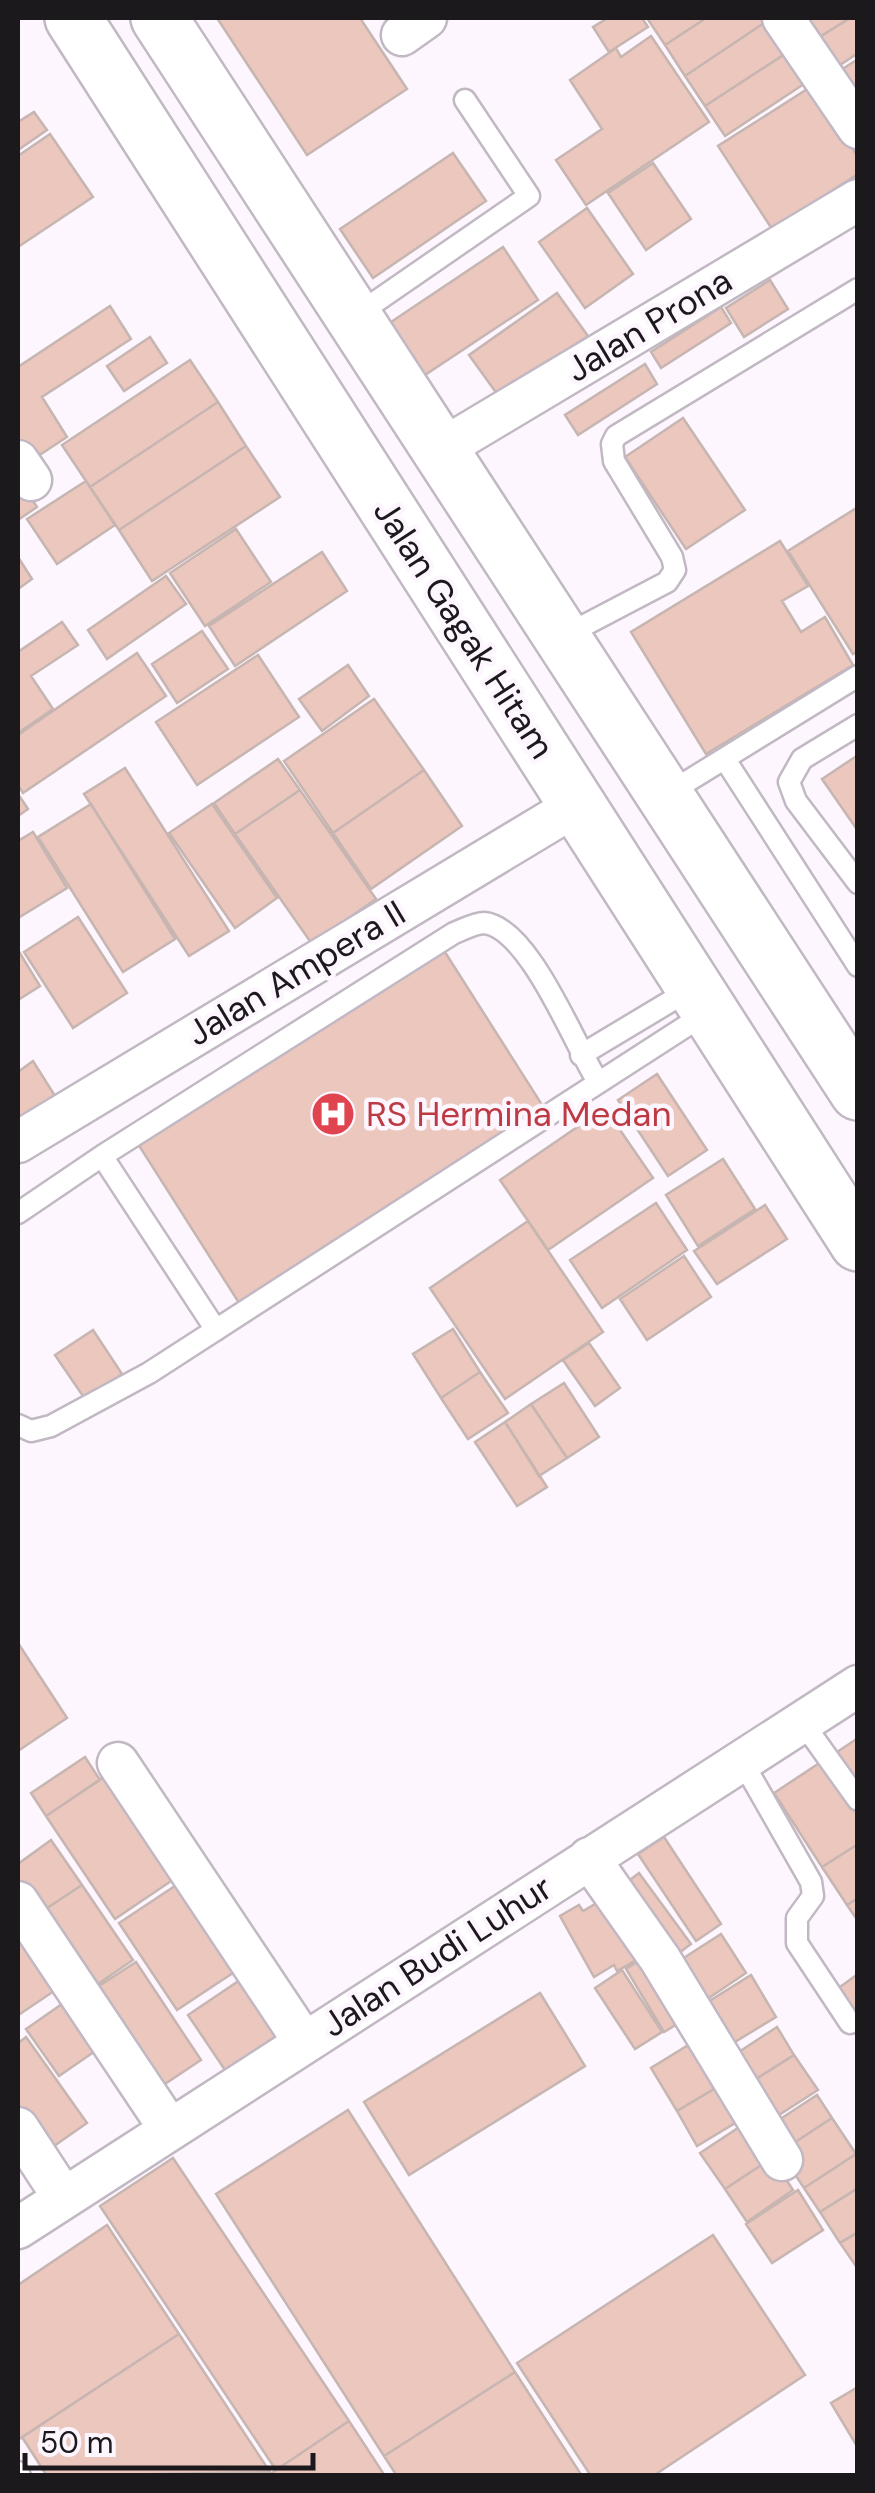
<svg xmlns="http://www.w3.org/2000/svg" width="875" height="2493" viewBox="0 0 875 2493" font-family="'DM Sans',sans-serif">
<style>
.building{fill:#ebc7be;stroke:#c6b5b1;stroke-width:2.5}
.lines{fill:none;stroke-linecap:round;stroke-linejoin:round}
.lane-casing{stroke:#c2b8c4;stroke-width:25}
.street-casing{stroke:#c2b8c4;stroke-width:45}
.highway-casing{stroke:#c2b8c4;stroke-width:60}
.lane{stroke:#fff;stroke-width:20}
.street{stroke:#fff;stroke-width:40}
.highway{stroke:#fff;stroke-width:55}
.labels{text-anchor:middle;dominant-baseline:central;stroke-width:9;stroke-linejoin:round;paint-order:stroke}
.street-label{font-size:35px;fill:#1c191d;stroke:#fdf6fe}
.health-label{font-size:35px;fill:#be3a42;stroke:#fdf6fe;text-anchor:start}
</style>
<rect width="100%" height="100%" fill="#fdf6fe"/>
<path class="building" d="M217,18H360L407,89L307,155Z
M608,18H642L648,27L609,52L593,27Z
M647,18H706L665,45Z
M706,18H765L767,21L685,76L665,45Z
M804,18H850L818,38Z
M850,18H858V53L837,67L818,38Z
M767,21L788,52L705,106L685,76Z
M651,36L709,122L586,205L556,160L602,129L570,80L616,48L621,57Z
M788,52L807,82L725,136L705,106Z
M858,59V105L836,73Z
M812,86L858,157V174L772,229L718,146Z
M34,112L47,130L18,150V122Z
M50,134L93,197L18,247V156Z
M453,153L486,201L373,278L340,229Z
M653,163L691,219L646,250L608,193Z
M587,208L633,274L585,308L539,242Z
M503,247L538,300L410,385L376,332Z
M770,280L788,309L744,337L726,308Z
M557,293L588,336L500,398L469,355Z
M110,306L131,339L42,397L67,437L23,466L18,457V367Z
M721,307L731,323L661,368L651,352Z
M150,337L167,363L124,391L107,366Z
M190,360L218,402L90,487L62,445Z
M645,364L657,384L578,435L565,415Z
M218,402L246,446L119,530L90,487Z
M683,418L745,510L686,549L625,457Z
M246,446L280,497L152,581L119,530Z
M18,478L37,507L18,520Z
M86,481L115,525L57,564L27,519Z
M858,507V651L853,654L788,551Z
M236,529L271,582L205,626L170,573Z
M780,541L808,586L782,601L801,632L825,617L853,665L706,754L631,632Z
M322,552L347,591L235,666L209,626Z
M18,557L32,579L18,589Z
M166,576L186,604L107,659L88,630Z
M62,622L78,645L31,676L53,709L18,733V652Z
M202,631L228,669L177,703L152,664Z
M137,653L166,696L23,793L18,785V735Z
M258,655L299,717L197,785L156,722Z
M348,665L369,696L322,731L299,699Z
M374,699L424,770L333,833L284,761Z
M858,755V831L822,779Z
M278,759L300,790L235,834L214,803Z
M125,768L229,931L189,956L84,794Z
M424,770L462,826L371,889L333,833Z
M300,790L376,899L312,944L235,834Z
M18,794L28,809L18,816Z
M91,804L175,939L123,972L38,837Z
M212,804L277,898L235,928L169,833Z
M33,832L67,888L18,918V841Z
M78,917L127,993L73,1028L24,952Z
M443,949L546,1111L241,1306L138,1144Z
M18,950L40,986L18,1000Z
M33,1061L55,1096L18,1121V1072Z
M657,1074L707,1150L668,1176L618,1100Z
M605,1108L653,1178L548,1250L500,1180Z
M723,1159L755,1209L698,1246L666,1195Z
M656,1203L687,1250L602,1308L570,1260Z
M765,1205L787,1239L717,1284L694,1251Z
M528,1221L603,1332L505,1399L430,1288Z
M684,1256L711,1297L647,1340L620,1299Z
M453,1329L480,1372L441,1398L413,1354Z
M93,1330L122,1374L85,1399L55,1355Z
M589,1343L620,1388L595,1406L563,1360Z
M480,1372L508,1413L468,1439L441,1398Z
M564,1383L599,1437L567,1458L531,1404Z
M531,1404L567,1458L539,1476L505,1422Z
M505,1422L547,1487L517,1506L475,1442Z
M18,1643L67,1718L18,1751Z
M858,1738V1783L837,1752Z
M85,1757L100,1780L46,1816L31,1793Z
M824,1760L858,1812V1844L822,1867L774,1793Z
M111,1772L180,1875L115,1919L46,1816Z
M664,1837L721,1924L696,1941L638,1854Z
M51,1840L82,1885L38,1914L18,1885V1864Z
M858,1844V1898L847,1905L822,1867Z
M639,1873L691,1944L667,1962L614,1892Z
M187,1878L245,1965L177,2010L119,1923Z
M82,1885L133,1960L89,1990L38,1914Z
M612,1894L647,1954L617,1971L614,1965L594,1977L560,1916L579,1905L583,1911Z
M858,1898V1921L847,1905Z
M18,1917L63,1985L20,2014L18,2010Z
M721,1934L746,1973L694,2008L668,1968Z
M654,1951L692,2015L664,2032L626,1969Z
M136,1962L201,2060L150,2094L85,1995Z
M622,1970L662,2032L635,2049L595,1988Z
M858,1974V2028L833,1992Z
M751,1975L776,2017L725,2048L700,2007Z
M243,1978L282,2036L227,2073L188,2015Z
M540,1993L585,2066L409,2175L364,2102Z
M72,1997L104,2045L59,2076L26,2029Z
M777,2027L794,2055L745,2086L728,2059Z
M703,2036L729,2080L677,2111L651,2068Z
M26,2037L87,2123L44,2153L18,2116V2043Z
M794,2055L818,2090L768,2122L745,2086Z
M729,2080L750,2114L697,2146L677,2111Z
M817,2095L832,2118L780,2152L765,2129Z
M348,2110L515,2372L384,2456L216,2194Z
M832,2118L856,2154L804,2188L780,2152Z
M747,2122L772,2158L725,2189L700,2153Z
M856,2154L858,2188L820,2212L804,2188Z
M173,2158L349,2421L276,2470L100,2206Z
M772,2158L793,2190L747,2222L725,2189Z
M858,2188V2232L840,2243L820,2212Z
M798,2190L823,2230L772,2263L746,2224Z
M107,2225L179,2334L18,2440V2285Z
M858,2232V2269L840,2243Z
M713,2235L805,2375L653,2476H591L517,2363Z
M179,2334L270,2472L47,2476L22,2437Z
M515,2372L582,2476H397L384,2456Z
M858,2387V2448L831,2403Z
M349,2421L385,2476H268L276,2470Z"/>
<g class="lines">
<defs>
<path id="lane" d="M355,316L529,196L465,100
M562,637L667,582L675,570L672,557L614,461L612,444L616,436L858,289
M858,725L802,759L789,782L796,801L858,883
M726,761L858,966
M667,794L858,676
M581,1055L691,989
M102,1156L454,933C462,930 475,923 484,923C529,927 574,1044 597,1080
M18,1213L102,1156L216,1330
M18,1425L31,1431L51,1426L149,1373L708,1012
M803,1723L858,1800
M742,1761L811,1882L813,1896L797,1918V1943L850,2023
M18,2472L20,2476"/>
<path id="street" d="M783,18L858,128
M402,35L426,18
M440,450L858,200
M18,461L31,480
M18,1142L577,805
M118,1763L304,2042
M589,1858L660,1959L782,2160
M18,1902L169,2128
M18,2128L63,2197
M18,2228L858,1686"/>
<path id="highway" d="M73,18L858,1243
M159,18L858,1092"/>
</defs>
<use href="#lane" class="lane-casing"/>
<use href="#street" class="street-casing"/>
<use href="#highway" class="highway-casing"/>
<use href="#lane" class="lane"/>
<use href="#street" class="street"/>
<use href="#highway" class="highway"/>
</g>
<defs>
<symbol id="hospital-disc" viewBox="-11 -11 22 22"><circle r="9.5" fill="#e0444e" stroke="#fdf6fe"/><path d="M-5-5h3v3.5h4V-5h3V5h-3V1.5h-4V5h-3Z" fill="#fff"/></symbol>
</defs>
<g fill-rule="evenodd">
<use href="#hospital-disc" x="308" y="1089" width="50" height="50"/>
</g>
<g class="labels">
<g class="street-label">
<text transform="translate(649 325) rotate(-31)">Jalan Prona</text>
<text transform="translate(464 629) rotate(57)">Jalan Gagak Hitam</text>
<text transform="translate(296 973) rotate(-31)">Jalan Ampera II</text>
<text transform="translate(437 1956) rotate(-33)">Jalan Budi Luhur</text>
</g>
<g class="health-label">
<text x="366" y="1114">RS Hermina Medan</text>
</g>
</g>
<rect width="875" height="2493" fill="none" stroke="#1c191d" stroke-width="40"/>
<path d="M25 2453v15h288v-15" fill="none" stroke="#1c191d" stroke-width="5"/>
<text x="40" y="2453" font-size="30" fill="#1c191d" stroke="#fdf6fe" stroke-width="8" paint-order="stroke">50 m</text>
</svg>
